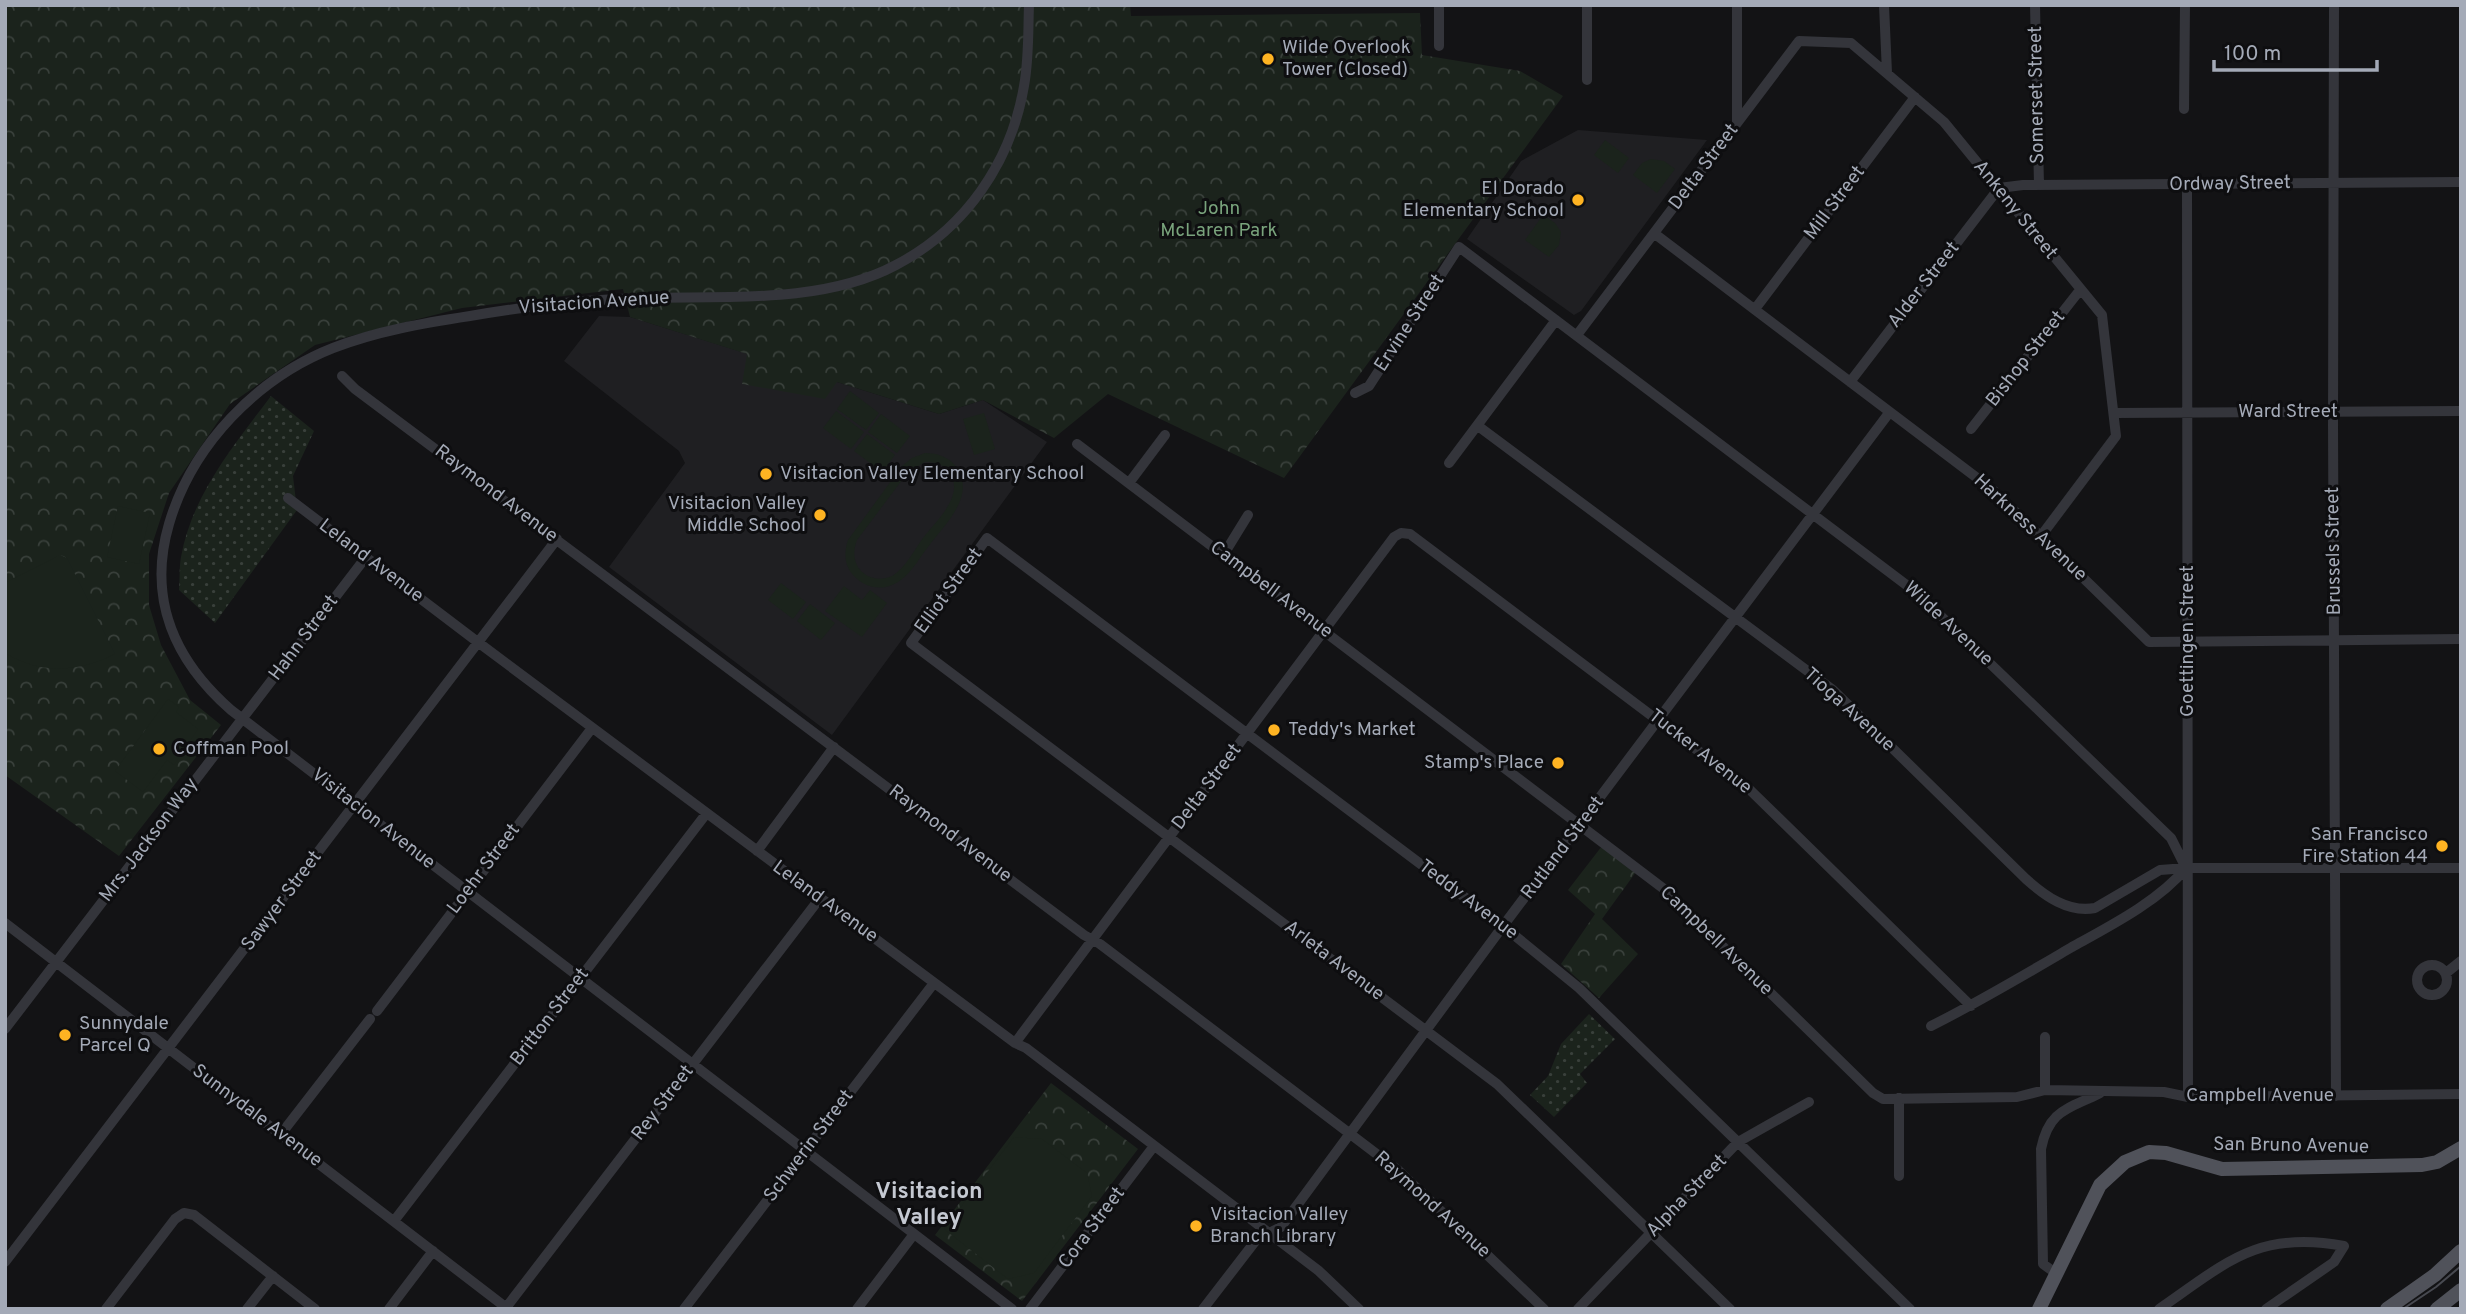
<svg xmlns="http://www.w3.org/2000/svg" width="2466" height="1314" viewBox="0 0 2466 1314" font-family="Overpass,sans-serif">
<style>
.built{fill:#1f1f22}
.grass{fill:url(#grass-dots)}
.park{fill:url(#park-crowns)}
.pitch{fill:#1b231c;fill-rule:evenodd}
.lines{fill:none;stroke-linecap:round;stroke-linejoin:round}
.minor{stroke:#34353b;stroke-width:10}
.major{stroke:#50525a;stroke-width:14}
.tram{stroke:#474950;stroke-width:2}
.poi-dot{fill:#feb322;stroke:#0e0e10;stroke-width:2.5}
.labels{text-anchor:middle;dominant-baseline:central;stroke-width:6;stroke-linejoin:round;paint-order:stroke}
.poi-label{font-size:19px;fill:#a4aab7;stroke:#0e0e10;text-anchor:start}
.street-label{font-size:19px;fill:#a4aab7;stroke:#0e0e10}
.park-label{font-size:19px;fill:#79a37c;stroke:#0e0e10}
.quarter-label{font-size:23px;font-weight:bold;fill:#c5c9d2;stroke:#0e0e10}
</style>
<defs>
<pattern id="grass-dots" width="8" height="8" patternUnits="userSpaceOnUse" patternTransform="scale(1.75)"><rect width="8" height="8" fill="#1b231c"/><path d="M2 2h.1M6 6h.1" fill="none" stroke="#39403b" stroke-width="1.8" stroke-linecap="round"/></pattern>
<pattern id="park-crowns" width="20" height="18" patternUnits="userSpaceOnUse" patternTransform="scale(1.75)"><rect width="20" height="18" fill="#1b231c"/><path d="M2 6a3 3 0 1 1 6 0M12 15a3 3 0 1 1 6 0" fill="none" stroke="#39403b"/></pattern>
</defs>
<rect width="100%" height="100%" fill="#131315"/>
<path class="built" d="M1578,130L1707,140L1581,311L1574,315L1467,239L1521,161Z
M599,316L630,317L939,414L983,400L1047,442L832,735L609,567L685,463L679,451L564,361Z"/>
<path class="grass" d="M271,396L314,431L293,476L297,510L215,623L179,590C180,580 179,568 181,557C192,495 234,445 271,396Z
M1589,1014L1615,1039L1580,1074L1587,1083L1554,1117L1530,1095L1548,1076L1561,1044Z"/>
<path class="park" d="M5,5H1130L1131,16L1420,13L1422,55L1520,71L1563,96L1284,478L1108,394L1054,438L983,400L939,414L837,382L825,399L742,384L747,354L630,317L623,289L462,308L315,345L230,404L169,493L149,554V605L161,645L190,700L221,725L119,856L5,775Z
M1602,846L1636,872L1602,919L1638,954L1599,998L1561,964L1595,914L1568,890Z
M1051,1083L1138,1149L1022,1301L935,1235Z"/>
<path class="pitch" d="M1605,140L1629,158L1618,173L1594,155Z
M1651,159L1664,161L1675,169L1657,193L1633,175L1642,163Z
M1543,215L1555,223L1561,232L1559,245L1549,257L1525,240Z
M850,391L879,413L866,430L837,409Z
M836,411L864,432L851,449L823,428Z
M984,413L995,449L974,455L963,419Z
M881,414L910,436L897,453L868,432Z
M867,434L895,455L882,472L854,451Z
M925,453C937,453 950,457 957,468C976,497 944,525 928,547C918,560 908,579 892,585C878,591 863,586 853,575C844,565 844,552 848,540L902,466L912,458ZM925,462C935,462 943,464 949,472C966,495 936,521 923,538C914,550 905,569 892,576C881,581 869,579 861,571C853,562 853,551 857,540L908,472Z
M118,506L150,513L139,564L107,557Z
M60,555L67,558L115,654C79,672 41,675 5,653V583Z
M781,583L806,602L793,619L768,600Z
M844,586L862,600L870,590L887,603L862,637L825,611Z
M810,604L835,623L821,640L797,621Z
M168,699L179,707L176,712L198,729L174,765L167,760L143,792L115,771Z
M1014,1137L1042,1139L1087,1173L1092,1196L1034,1273L1008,1279L944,1229Z"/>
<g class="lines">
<path class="minor" d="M1439,5V46
M1587,5V80
M1737,5V123
M1884,5L1887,73
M2035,5L2039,185
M2334,5L2333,425L2336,1096
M2184,109L2185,5
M2187,185L2188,1097
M1655,234L1993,490L2149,642L2461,639
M1755,309L1915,97
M1577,335L1799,41L1851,43L1944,122L2102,315L2116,436L2041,536
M342,376L355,389L1084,935L1100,944L1399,1171L1544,1309
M1850,382L1999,188L2023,185L2461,182
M1355,393L1369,386L1459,247L1917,593L2171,838L2186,868
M2115,413L2461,411
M1478,426L1833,690L2026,879C2045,896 2068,913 2095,908L2160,870L2186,868H2461
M1971,429L2080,290
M1077,444L1664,889L1873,1093L1883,1099L2017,1097L2045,1090L2164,1092L2188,1097L2461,1094
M1449,463L1556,320
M1129,483L1165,435
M288,498L479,643L1015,1043L1026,1048L1319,1271L1359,1309
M1224,554L1248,515
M757,851L834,747
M5,923L508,1309
M2417 980a15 15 0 1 1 30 0a15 15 0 1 1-30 0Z
M2446,973L2461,961
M377,1011L592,728
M1931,1026C1979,1002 2026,974 2072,947C2110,926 2159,901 2186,868
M5,1029L366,557
M2045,1037V1090
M1015,1043L1394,537L1401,533L1410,534L1749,789L1971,1006
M281,1134L370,1019
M1899,1176V1098
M394,1221L706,814
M5,1262L557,539
M2057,1274L2043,1264L2041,1149C2049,1109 2069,1109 2100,1093
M106,1309L175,1219L184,1213L194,1215L315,1309
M247,1309L273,1276
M389,1309L433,1251
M505,1309L820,898
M684,1309L934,983
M857,1309L914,1234
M1012,1309L231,710C175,661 147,599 169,524C192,445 257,378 333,348C377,331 424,323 470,316C528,306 586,299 644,298C725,296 823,304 896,265C965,229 1011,163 1024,86C1029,59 1028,32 1029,5
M1030,1309L1154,1146
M1203,1309L1257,1239L1281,1227L1503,926L1889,413
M1578,1309L1738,1142L1809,1102
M1730,1309L1497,1084L911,643L987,538L1503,926L1579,988L1910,1309
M2159,1309C2226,1263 2257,1230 2344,1246L2334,1262L2266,1309"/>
<path class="major" d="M2039,1309L2100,1185L2125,1162L2149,1152L2166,1153L2222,1169L2422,1165L2437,1162L2461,1148
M2387,1309L2435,1275L2461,1251
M2437,1309L2461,1290"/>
<path class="tram" d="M2403,1309L2436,1287L2461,1266"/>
</g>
<g class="poi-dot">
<circle cx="1268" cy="59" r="7"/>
<circle cx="1578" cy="200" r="7"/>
<circle cx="766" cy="474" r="7"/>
<circle cx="820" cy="515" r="7"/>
<circle cx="1274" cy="730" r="7"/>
<circle cx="159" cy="749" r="7"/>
<circle cx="1558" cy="763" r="7"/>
<circle cx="2442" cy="846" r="7"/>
<circle cx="65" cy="1035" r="7"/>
<circle cx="1196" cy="1226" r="7"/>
</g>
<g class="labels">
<g class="poi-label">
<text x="1282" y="48">Wilde Overlook<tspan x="1282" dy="22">Tower (Closed)</tspan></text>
<text x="1564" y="189" text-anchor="end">El Dorado<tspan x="1564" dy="22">Elementary School</tspan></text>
<text x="780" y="474">Visitacion Valley Elementary School</text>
<text x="806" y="504" text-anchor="end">Visitacion Valley<tspan x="806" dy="22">Middle School</tspan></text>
<text x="1288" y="730">Teddy's Market</text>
<text x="173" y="749">Coffman Pool</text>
<text x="1544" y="763" text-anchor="end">Stamp's Place</text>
<text x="2428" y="835" text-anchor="end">San Francisco<tspan x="2428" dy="22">Fire Station 44</tspan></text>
<text x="79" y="1024">Sunnydale<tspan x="79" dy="22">Parcel Q</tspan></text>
<text x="1210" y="1215">Visitacion Valley<tspan x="1210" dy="22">Branch Library</tspan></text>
</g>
<g class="street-label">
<text transform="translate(2037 95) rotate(-91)">Somerset Street</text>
<text transform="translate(1704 167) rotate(-53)">Delta Street</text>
<text transform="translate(2230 184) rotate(-1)">Ordway Street</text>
<text transform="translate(1835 203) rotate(-53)">Mill Street</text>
<text transform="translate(2015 210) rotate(51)">Ankeny Street</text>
<text transform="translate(1924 285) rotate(-52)">Alder Street</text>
<text transform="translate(594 303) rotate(-4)">Visitacion Avenue</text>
<text transform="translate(1410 323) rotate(-57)">Ervine Street</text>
<text transform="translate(2026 359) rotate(-52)">Bishop Street</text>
<text x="2288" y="412">Ward Street</text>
<text transform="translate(496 494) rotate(37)">Raymond Avenue</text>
<text transform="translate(2030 528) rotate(43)">Harkness Avenue</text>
<text transform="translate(2334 551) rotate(-91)">Brussels Street</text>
<text transform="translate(371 561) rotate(37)">Leland Avenue</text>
<text transform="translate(1271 590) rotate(37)">Campbell Avenue</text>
<text transform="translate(949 591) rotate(-54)">Elliot Street</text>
<text transform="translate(1948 624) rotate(43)">Wilde Avenue</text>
<text transform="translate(304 638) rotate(-53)">Hahn Street</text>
<text transform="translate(2188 641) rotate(-90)">Goettingen Street</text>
<text transform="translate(1849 710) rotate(42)">Tioga Avenue</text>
<text transform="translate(1700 752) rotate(38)">Tucker Avenue</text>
<text transform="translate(1207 787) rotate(-53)">Delta Street</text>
<text transform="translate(373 819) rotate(38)">Visitacion Avenue</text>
<text transform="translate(950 834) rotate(37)">Raymond Avenue</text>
<text transform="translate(149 840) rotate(-53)">Mrs. Jackson Way</text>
<text transform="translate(1563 848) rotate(-53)">Rutland Street</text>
<text transform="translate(484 869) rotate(-53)">Loehr Street</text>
<text transform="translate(1468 900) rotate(37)">Teddy Avenue</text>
<text transform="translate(282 901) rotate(-53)">Sawyer Street</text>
<text transform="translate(825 902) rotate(36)">Leland Avenue</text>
<text transform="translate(1716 941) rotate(44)">Campbell Avenue</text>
<text transform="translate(1334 961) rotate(37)">Arleta Avenue</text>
<text transform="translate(550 1017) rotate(-53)">Britton Street</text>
<text x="2260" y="1096">Campbell Avenue</text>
<text transform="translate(663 1103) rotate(-53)">Rey Street</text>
<text transform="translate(257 1116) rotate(37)">Sunnydale Avenue</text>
<text transform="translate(809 1146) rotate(-53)">Schwerin Street</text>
<text transform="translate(2291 1146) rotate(1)">San Bruno Avenue</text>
<text transform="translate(1687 1196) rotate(-46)">Alpha Street</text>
<text transform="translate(1432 1205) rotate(42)">Raymond Avenue</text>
<text transform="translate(1092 1228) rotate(-53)">Cora Street</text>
</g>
<g class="park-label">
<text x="1219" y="209">John<tspan x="1219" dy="22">McLaren Park</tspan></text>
</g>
<g class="quarter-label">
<text x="929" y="1192">Visitacion<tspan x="929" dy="26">Valley</tspan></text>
</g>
</g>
<rect width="2466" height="1314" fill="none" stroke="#a4aab7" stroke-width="14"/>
<path d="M2214 60v10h163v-10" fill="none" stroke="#a4aab7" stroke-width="3.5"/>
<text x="2224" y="60" font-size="21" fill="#a4aab7" stroke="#0e0e10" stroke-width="5" paint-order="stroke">100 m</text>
</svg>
